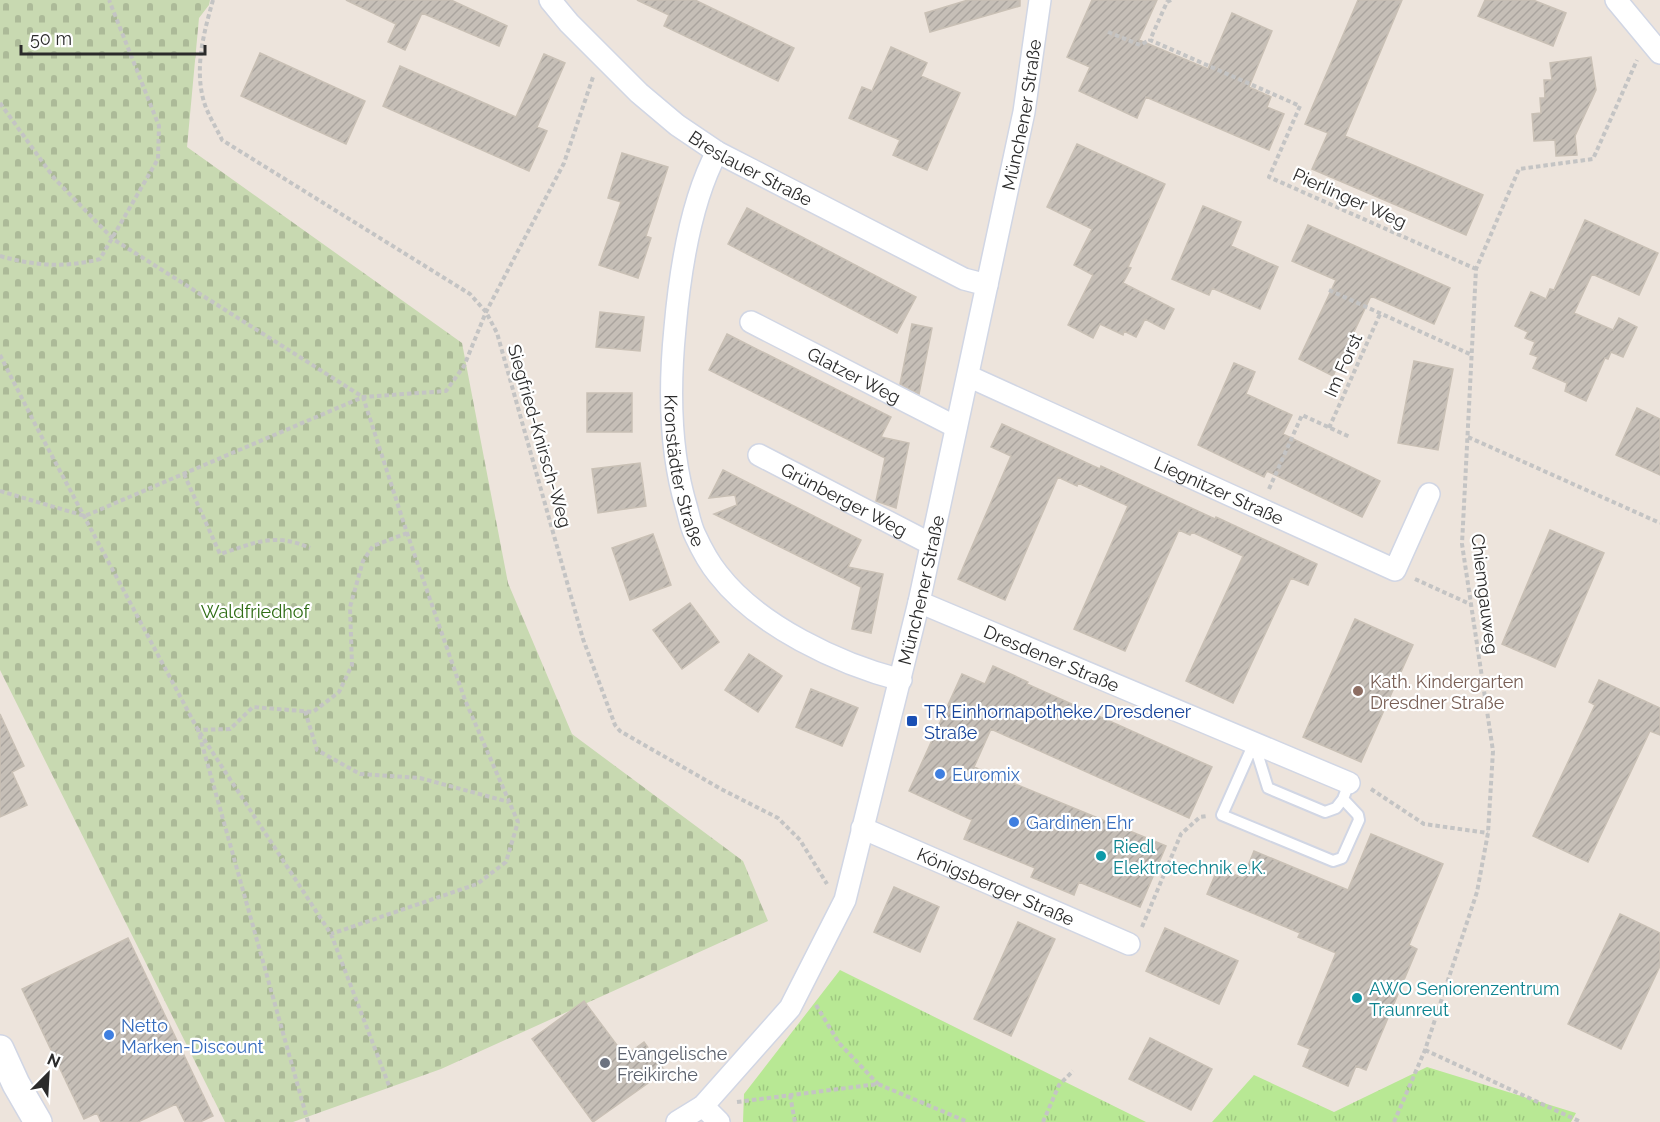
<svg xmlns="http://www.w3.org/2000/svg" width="1660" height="1122" viewBox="0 0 1660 1122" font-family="Raleway,sans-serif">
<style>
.grass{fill:url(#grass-tufts)}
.cemetery{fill:url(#cemetery-stones)}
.building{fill:url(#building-hatch);stroke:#c9c0b5;stroke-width:1.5}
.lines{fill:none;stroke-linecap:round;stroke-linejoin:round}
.service-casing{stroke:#d1d6e4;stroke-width:14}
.minor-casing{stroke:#d1d6e4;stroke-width:24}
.tertiary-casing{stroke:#d1d6e4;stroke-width:30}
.path{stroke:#c4c4c4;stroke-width:4;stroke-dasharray:4.5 3;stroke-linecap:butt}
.service{stroke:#fff;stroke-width:10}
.minor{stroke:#fff;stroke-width:21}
.tertiary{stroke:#fff;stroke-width:27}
.education-dot{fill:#8d6e63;stroke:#fff;stroke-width:2}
.transit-dot{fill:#1a4fb4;stroke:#fff;stroke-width:2}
.shop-dot{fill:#3f7fe0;stroke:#fff;stroke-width:2}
.culture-dot{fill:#0f9aa8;stroke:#fff;stroke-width:2}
.worship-dot{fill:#6b7280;stroke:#fff;stroke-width:2}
.labels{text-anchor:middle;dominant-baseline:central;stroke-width:4.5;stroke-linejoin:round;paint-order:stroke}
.street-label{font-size:18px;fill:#2b2b2b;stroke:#fff}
.park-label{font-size:18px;fill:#2f6d15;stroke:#fff}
.education-label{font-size:18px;fill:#785e54;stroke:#fff;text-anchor:start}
.transit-label{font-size:18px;fill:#164399;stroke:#fff;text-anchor:start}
.shop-label{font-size:18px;fill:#366cbe;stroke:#fff;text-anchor:start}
.culture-label{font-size:18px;fill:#0d838f;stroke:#fff;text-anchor:start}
.worship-label{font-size:18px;fill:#5b616d;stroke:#fff;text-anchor:start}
</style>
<defs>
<pattern id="grass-tufts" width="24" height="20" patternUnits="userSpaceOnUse" patternTransform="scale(1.5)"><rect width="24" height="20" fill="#b8e894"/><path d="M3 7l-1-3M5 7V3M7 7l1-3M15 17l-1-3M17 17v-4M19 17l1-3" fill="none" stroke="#9ec780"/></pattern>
<pattern id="cemetery-stones" width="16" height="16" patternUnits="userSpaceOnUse" patternTransform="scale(1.5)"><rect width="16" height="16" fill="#c8d9b1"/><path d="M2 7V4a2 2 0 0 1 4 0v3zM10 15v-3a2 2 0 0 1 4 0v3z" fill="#acba98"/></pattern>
<pattern id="building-hatch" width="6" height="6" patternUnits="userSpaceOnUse" patternTransform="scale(1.5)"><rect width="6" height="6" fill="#c6bfb7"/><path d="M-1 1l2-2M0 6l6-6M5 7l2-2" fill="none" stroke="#aaa49e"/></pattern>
</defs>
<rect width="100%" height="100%" fill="#ede4dc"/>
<path class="grass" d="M840,970L1146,1122H743L744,1094Z
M1427,1067L1576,1113L1571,1122H1212L1254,1075L1334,1112Z"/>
<path class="cemetery" d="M0,0H210L209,5L199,18L187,147L462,343L508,583L572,734L743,861L768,921L441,1069L293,1122H225L0,670Z"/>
<path class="building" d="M346,0H451L507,26L499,46L422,13L405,50L388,42L396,24Z
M637,0H695L794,48L778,81L664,26L669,15Z
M968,0H1020V6L930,32L925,13Z
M1092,0H1157L1139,40L1208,69L1232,13L1272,31L1249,87L1271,97L1267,107L1284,114L1269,150L1146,97L1137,118L1079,91L1090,67L1067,57Z
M1358,0H1402L1345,136L1483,195L1466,235L1312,169L1328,133L1305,124Z
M1485,0H1533L1566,13L1553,46L1478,16Z
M891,47L927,63L921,76L960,93L927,170L893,155L900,140L849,118L862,87L872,91Z
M260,53L365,101L346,144L241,96Z
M544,54L565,63L537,127L547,131L529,171L383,106L400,66L516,117Z
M1591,57L1596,90L1575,136L1577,155L1556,156L1555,140L1534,141L1532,114L1541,113L1540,98H1545L1544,80H1552L1550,63Z
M1077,144L1165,184L1128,267L1131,268L1123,283L1174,309L1164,329L1145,319L1136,337L1124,331L1123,335L1100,324L1093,338L1068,325L1093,275L1074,265L1092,229L1047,207Z
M622,153L668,167L646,236L651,238L638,278L599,265L621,202L608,198Z
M1203,206L1241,222L1231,246L1278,267L1260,309L1212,288L1209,295L1172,279Z
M747,208L916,297L897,333L728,244Z
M1585,220L1658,253L1639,295L1592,274L1574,313L1613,330L1619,318L1637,327L1623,357L1611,352L1608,359L1605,358L1586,401L1565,391L1567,383L1533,368L1538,357L1530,354L1535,342L1525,338L1528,332L1515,326L1531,292L1546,299L1550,289L1554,290Z
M1308,225L1450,288L1434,324L1371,296L1333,376L1299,359L1336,280L1292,261Z
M600,312L644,317L640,351L596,347Z
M912,324L932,328L919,394L900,384Z
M727,334L891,417L881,437L909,443L896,508L876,501L885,458L709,370Z
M1414,361L1453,369L1438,450L1398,443Z
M1234,363L1255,372L1246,394L1292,415L1283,434L1380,481L1362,517L1267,471L1264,477L1198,445Z
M587,393H632V432H587Z
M1637,408L1660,419V475L1616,455Z
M1002,424L1100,469L1101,466L1215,519L1216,517L1317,564L1308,585L1291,578L1233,703L1186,681L1243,556L1192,532L1190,535L1179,530L1125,651L1074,629L1128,506L1078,483L1077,486L1058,477L1005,600L958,579L1011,456L991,447Z
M640,463L646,506L598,513L592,469Z
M723,470L861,540L848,567L883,574L871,633L852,629L861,587L714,514L737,505L735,495L709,498Z
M1550,530L1604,553L1555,667L1502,644Z
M653,534L671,585L630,600L612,548Z
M690,603L719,642L682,669L653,630Z
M1355,619L1413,645L1361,762L1303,737Z
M749,654L782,676L758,712L725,690Z
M993,666L1028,682L1027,684L1212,767L1189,818L991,729L974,767L1166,846L1140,907L1079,882L1074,895L1031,877L1035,868L964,839L972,820L909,791L962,674L985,684Z
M1599,680L1660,708V735L1650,731L1588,862L1533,836L1595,705L1589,702Z
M811,689L858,708L842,746L796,727Z
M0,714L24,766L12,772L27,805L0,817Z
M1371,834L1443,864L1409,945L1417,949L1366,1070L1356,1066L1348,1086L1303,1066L1310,1049L1298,1044L1336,953L1298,937L1300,933L1207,894L1218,868L1243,878L1254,851L1348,890Z
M894,887L939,907L920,952L874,932Z
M1620,914L1660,933V966L1621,1049L1568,1024Z
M1018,922L1055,939L1011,1036L974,1019Z
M1165,928L1238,961L1219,1004L1146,971Z
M128,938L213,1116L200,1122H185L176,1104L138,1122H101L97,1113L84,1119L22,989Z
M584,1001L625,1056L644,1042L665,1071L593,1122L532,1039Z
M1150,1038L1212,1069L1191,1110L1129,1079Z"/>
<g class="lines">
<defs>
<path id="service" d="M1254,743L1222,815L1333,861L1342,858L1359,820L1358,815L1343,799L1349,783
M1254,743L1268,788L1325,812L1336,808L1343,799"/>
<g id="minor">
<path id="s1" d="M550,0L569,23L639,93L677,125L717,152L964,279L987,285"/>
<path d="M1616,0L1660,53"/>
<path id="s2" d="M717,152C690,202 680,271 675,328C669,388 669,451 687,509C689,517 691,527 695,535C701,548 709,563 718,574C758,626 839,664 901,680"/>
<path id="s3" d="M751,322L956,427"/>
<path id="s4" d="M968,376L1395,570L1429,494"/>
<path id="s5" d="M759,455L931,544"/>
<path id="s6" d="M919,602L1349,783"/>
<path id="s7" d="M862,828L1129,944"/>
<path d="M703,1106L719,1122"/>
<path id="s8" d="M677,1122L703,1106L790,1008L845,900L919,602L1024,112L1040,0"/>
</g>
<path id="tertiary" d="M0,1049L16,1084L38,1122"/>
</defs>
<use href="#service" class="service-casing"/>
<use href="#minor" class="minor-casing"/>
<use href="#tertiary" class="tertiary-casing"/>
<path class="path" d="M213,0C204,32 194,68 204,102C208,115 216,127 222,140L470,294L486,312L497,333L583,639L615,725L620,731L721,789L778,818L800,840L827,884
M1171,0L1167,2L1150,40L1300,106L1269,177L1476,269
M1108,32L1140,45L1150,40
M0,103L54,178L113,239L363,397L407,533L465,700L518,822L506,862L477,884L331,934
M0,256C35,266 65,268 100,259L158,159L159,126L109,0
M1329,290L1472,355
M0,355L36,426L198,730L331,934L390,1088
M1329,428L1380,314
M1468,437L1660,523
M184,474L220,554C255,543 274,532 310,548
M1269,489L1302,415L1350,437
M0,491L85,516L363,397L446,391L464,366L486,312L564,163L593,77
M1415,579L1472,605
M305,711L317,750L360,774L420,778L509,802
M1371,789L1424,824L1488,833
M1142,927L1181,834L1200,817L1207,816
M816,1005L839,1043L878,1084
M1425,1050L1581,1122
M790,1095L795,1122
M737,1102L878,1084L968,1122
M308,1122L198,730L230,729L253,707L313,712L339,692L352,665L350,607L363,561L373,546L407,533
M1043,1122L1059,1085L1073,1071
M1394,1122L1425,1050L1477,892L1488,833L1493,751L1462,544L1476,269L1519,169L1593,159L1637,60"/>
<use href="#service" class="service"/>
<use href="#minor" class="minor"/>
<use href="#tertiary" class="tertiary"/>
</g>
<circle class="education-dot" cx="1358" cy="691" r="6"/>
<rect class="transit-dot" x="906" y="715" width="12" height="12" rx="3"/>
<g class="shop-dot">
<circle cx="940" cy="774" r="6"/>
<circle cx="1014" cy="822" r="6"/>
<circle cx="109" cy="1035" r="6"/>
</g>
<g class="culture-dot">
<circle cx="1101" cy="856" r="6"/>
<circle cx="1357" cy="998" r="6"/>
</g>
<circle class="worship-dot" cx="605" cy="1063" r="6"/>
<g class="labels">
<g class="street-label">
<text stroke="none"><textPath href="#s8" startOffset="1088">Münchener Straße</textPath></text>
<text stroke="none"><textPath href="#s1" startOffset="264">Breslauer Straße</textPath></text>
<text transform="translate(1350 198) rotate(24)">Pierlinger Weg</text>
<text transform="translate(1343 365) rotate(-66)">Im Forst</text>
<text stroke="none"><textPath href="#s3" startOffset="116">Glatzer Weg</textPath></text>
<text transform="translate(540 436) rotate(74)">Siegfried-Knirsch-Weg</text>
<text stroke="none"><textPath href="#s2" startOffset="326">Kronstädter Straße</textPath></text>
<text stroke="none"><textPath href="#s4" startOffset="276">Liegnitzer Straße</textPath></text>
<text stroke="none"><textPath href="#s5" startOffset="96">Grünberger Weg</textPath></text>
<text stroke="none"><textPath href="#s8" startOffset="602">Münchener Straße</textPath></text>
<text transform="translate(1485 594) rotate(83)">Chiemgauweg</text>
<text stroke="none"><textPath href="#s6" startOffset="144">Dresdener Straße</textPath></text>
<text stroke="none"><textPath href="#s7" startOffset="146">Königsberger Straße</textPath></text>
</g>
<g class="park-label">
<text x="255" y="611">Waldfriedhof</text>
</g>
<g class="education-label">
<text x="1370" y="681">Kath. Kindergarten<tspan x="1370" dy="21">Dresdner Straße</tspan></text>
</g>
<g class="transit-label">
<text x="924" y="711">TR Einhornapotheke/Dresdener<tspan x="924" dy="21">Straße</tspan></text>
</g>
<g class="shop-label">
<text x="952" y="774">Euromix</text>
<text x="1026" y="822">Gardinen Ehr</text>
<text x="121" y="1025">Netto<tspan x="121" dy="21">Marken-Discount</tspan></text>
</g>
<g class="culture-label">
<text x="1113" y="846">Riedl<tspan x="1113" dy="21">Elektrotechnik e.K.</tspan></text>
<text x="1369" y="988">AWO Seniorenzentrum<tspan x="1369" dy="21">Traunreut</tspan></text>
</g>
<g class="worship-label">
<text x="617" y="1053">Evangelische<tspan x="617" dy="21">Freikirche</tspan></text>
</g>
</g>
<g transform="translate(48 1074) rotate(24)" stroke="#ffffff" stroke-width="4.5" paint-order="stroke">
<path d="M0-4.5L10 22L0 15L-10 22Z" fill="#2b2b2b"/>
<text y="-9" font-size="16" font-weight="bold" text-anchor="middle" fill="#2b2b2b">N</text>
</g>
<path d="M21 45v9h184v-9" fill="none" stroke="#2b2b2b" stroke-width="3"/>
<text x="30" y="45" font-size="18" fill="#2b2b2b" stroke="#ffffff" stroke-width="4.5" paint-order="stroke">50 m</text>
</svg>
